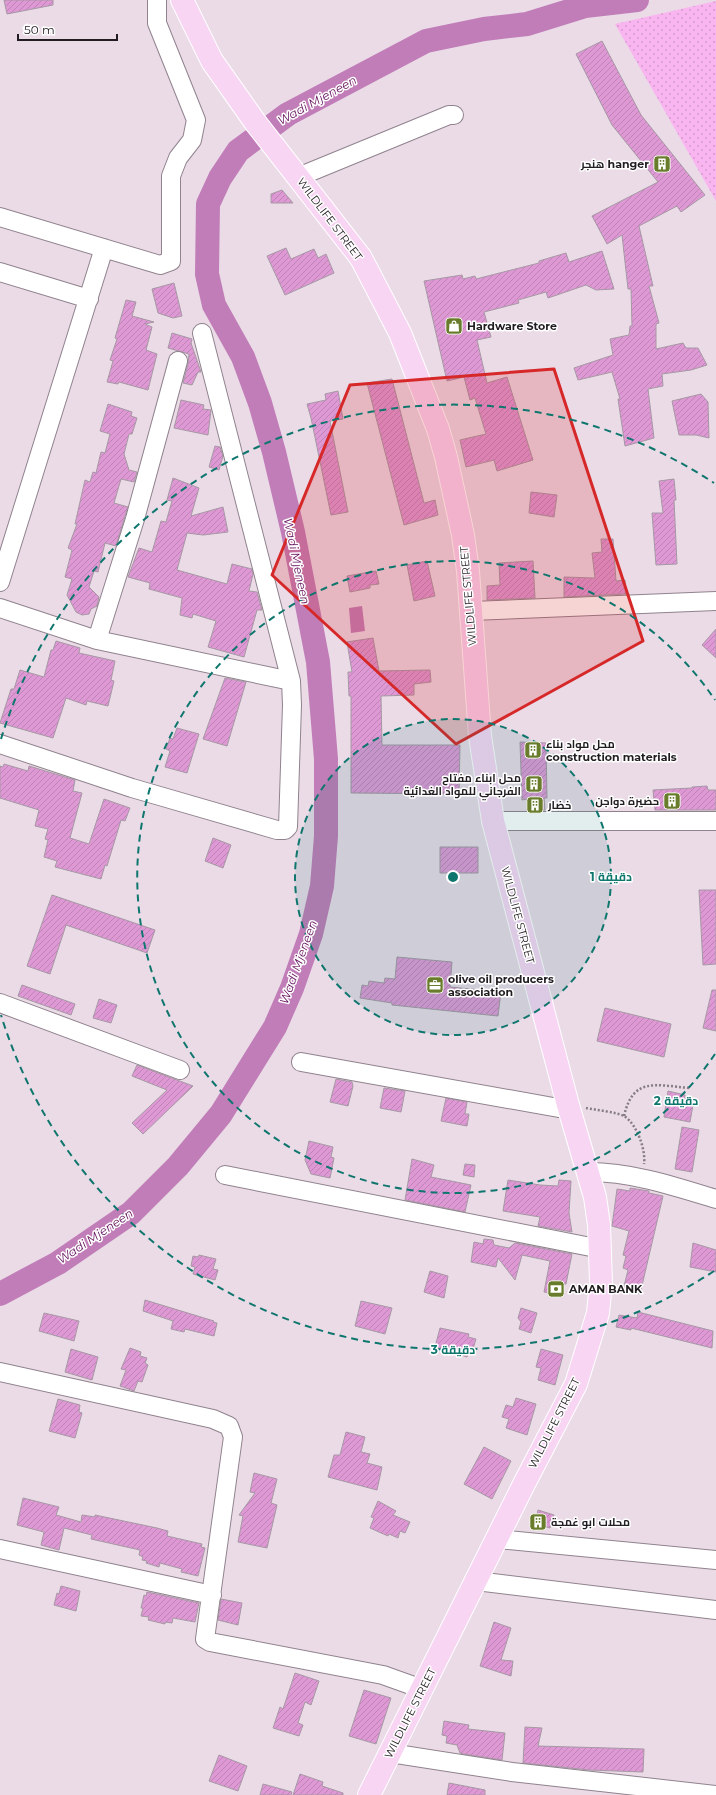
<svg xmlns="http://www.w3.org/2000/svg" width="716" height="1795" viewBox="0 0 716 1795" font-family="Montserrat,Cairo,sans-serif">
<style>
.grass{fill:url(#grass-dots)}
.water{fill:#c17db8}
.lines{fill:none;stroke-linecap:round;stroke-linejoin:round}
.river{stroke:#c17db8;stroke-width:24}
.building{fill:url(#building-hatch);stroke:#a698a4}
.minor-casing{stroke:#90838e;stroke-width:20}
.major-casing{stroke:#fff;stroke-width:24}
.path{stroke:#867c84;stroke-width:2.5;stroke-dasharray:2 2;stroke-linecap:butt}
.minor{stroke:#fff;stroke-width:18}
.major{stroke:#f9d5f4;stroke-width:22}
.marked{fill:#d62828;fill-opacity:0.2;stroke:#d62828;stroke-width:3;stroke-linejoin:round}
.ring{fill:none;stroke:#0f766e;stroke-width:2;stroke-dasharray:7 5}
.labels{text-anchor:middle;dominant-baseline:central;stroke-width:3;stroke-linejoin:round;paint-order:stroke}
.poi-label{font-size:11px;font-weight:bold;fill:#211c20;stroke:#fff;text-anchor:start}
.street-label{font-size:11px;fill:#211c20;stroke:#fff}
.water-label{font-size:12px;font-style:italic;fill:#65135f;stroke:#fff}
.centre{fill:#0f766e;stroke:#fff;stroke-width:2}
.ring-label{font-size:12px;text-anchor:middle;font-weight:bold;fill:#0f766e;stroke:#fff;stroke-width:3;stroke-linejoin:round;paint-order:stroke}
</style>
<defs>
<pattern id="grass-dots" width="8" height="8" patternUnits="userSpaceOnUse"><rect width="8" height="8" fill="#f9b5f0"/><path d="M2 2h.1M6 6h.1" fill="none" stroke="#d59bce" stroke-width="1.8" stroke-linecap="round"/></pattern>
<pattern id="building-hatch" width="6" height="6" patternUnits="userSpaceOnUse"><rect width="6" height="6" fill="#de99d5"/><path d="M-1 1l2-2M0 6l6-6M5 7l2-2" fill="none" stroke="#be83b7"/></pattern>
</defs>
<rect width="100%" height="100%" fill="#eadbe7"/>
<path class="grass" d="M716,1V201L615,24Z"/>
<path class="water" d="M362,606L365,631L351,633L349,608Z"/>
<g class="lines">
<path class="river" d="M0,1294L58,1263L131,1213L178,1166L221,1114L275,1027L292,988L311,934L322,886L326,836V759L318,662L293,532L274,452L260,403L243,357L214,305L207,274L208,204L220,178L238,151L288,114L426,41L484,29L527,24L585,6L637,0"/>
</g>
<path class="building" d="M4,0H53V5L7,14Z
M602,41L641,115L705,195L681,212L677,206L639,226L653,286H649L659,323L656,324V349L683,343L686,348H698L707,365L691,370L662,374L663,386L648,389L654,438L625,446L618,399H620L612,372L578,380L574,368L613,355L610,339L629,335L630,326H632L631,289H628L622,235L607,244L592,216L658,182L612,125L576,54Z
M282,190L293,203H271V194Z
M286,248L291,259L314,249L318,258L326,254L334,273L285,295L267,256Z
M602,251L614,289L596,290L586,285L548,298L546,292L518,300L519,303L484,312L491,337L477,340L487,383L507,377L533,460L497,471L494,460L466,467L460,440L486,434L475,398L470,400L464,377L447,381L424,281L462,275L463,279L475,276L476,279L539,263V261L566,253L569,262Z
M174,283L182,316L173,318L158,313L152,289Z
M126,300L136,302L132,316L154,322L145,324L152,327L146,350L157,354L148,390L119,382L118,384L107,382L113,361L110,360L117,339L115,338Z
M172,333L192,339L191,343L201,372H198L192,385L183,383L188,364L189,354L168,348Z
M392,379L424,503L435,500L438,515L404,525L367,383Z
M338,391L343,419L330,421L348,512L331,515L311,418L307,404L326,400L325,394Z
M701,394L708,402L709,438L696,435H679L672,401Z
M181,400L204,405L203,409L211,410L208,435L174,428Z
M108,404L132,412L131,416L137,418L132,434H129L124,454L129,470L137,472L134,482L121,479L114,503L128,507L125,516L116,546L105,543L98,572L94,571L89,587L99,597L97,606L91,609L89,614L82,615L76,612L67,595L72,579L65,577L72,550L68,548L77,524H75L85,480L90,482L93,472L96,473L101,452L105,453L110,434L100,431Z
M215,446L220,447L223,456L219,470L209,467Z
M173,478L199,488L191,516L223,507L228,532L203,535L187,533L177,570L227,584L232,564L252,569L253,574L249,591L257,592L262,610H257L244,657L208,647L216,621L193,614L192,618L180,615L182,598L149,589L150,583L128,577L139,548L152,552L161,521L166,522L172,501L167,500Z
M674,479L676,500H674L677,564L656,565L652,513H663L659,481Z
M531,492L557,495L554,517L529,513Z
M601,539H613L616,581L625,580L626,594L564,597V577L595,578L592,553L602,552Z
M427,561L435,596L414,601L407,565Z
M533,561L535,598L487,600V586L500,585L499,563Z
M376,571L379,584L370,585V588L350,592L347,576Z
M716,629V658L702,645Z
M373,638L379,671L430,670L431,682L414,684V695L381,696L382,745H460L459,794L351,793V696H349L348,672H352L347,642Z
M56,641L80,648L79,653L115,661L111,680L114,681L108,706L87,701L86,705L66,698L53,738L0,723L11,689H14L20,670L44,677L51,650H53Z
M225,678L246,682L227,746L203,739Z
M177,728L199,734L187,773L165,767L170,751L166,749L170,738L173,739Z
M520,742L546,743L547,798H544L545,810H527V799L522,800Z
M4,764L28,771L29,766L75,780L73,791L82,793L70,838L89,844L104,799L130,808L125,821L121,820L107,866L105,865L101,879L55,867L57,861L44,857L48,840L45,839L48,829L35,826L39,810L0,798V766L3,767Z
M707,786L708,790H716V810H655L653,790L692,788V787Z
M213,838L231,845L223,868L205,861Z
M440,847H478V873H440Z
M699,890H716V964L703,965Z
M52,895L155,930L147,953L66,925L50,974L27,966Z
M397,957L452,962L450,987L501,992L498,1016L392,1005V1003L360,998L362,985L368,986L369,981L384,983L385,978L395,979Z
M22,985L75,1004L71,1015L18,996Z
M712,990H716V1031L703,1028Z
M99,999L117,1005L111,1023L93,1018Z
M605,1008L671,1024L664,1057L597,1041Z
M137,1065L193,1086L143,1134L132,1123L167,1090L132,1076Z
M336,1079L352,1082L353,1086L348,1106L330,1102Z
M384,1088L405,1091L401,1112L380,1108Z
M668,1091L685,1095V1098L689,1099L688,1105H693L690,1122L664,1117Z
M446,1098L467,1102L465,1114H469L467,1126L441,1121Z
M682,1127L699,1130L692,1172L675,1169Z
M309,1141L333,1147L331,1157L334,1158L330,1178L311,1174L305,1160Z
M412,1159L434,1165L431,1177L471,1185L465,1212L405,1200Z
M465,1164L475,1165L474,1177L463,1175Z
M508,1180L540,1185L558,1186L559,1180L571,1181L569,1213L572,1232L538,1226L540,1217L503,1211Z
M630,1188L649,1191V1193L663,1196L640,1294L623,1290L628,1270L623,1268L626,1256L623,1255L629,1231L612,1226L617,1189L630,1191Z
M484,1239L493,1240L494,1245L509,1248L515,1243L572,1254L566,1284H564L562,1295L544,1292L550,1261L522,1255L515,1280L498,1258L496,1267L471,1262L474,1242L483,1244Z
M693,1243L716,1250V1272L690,1267Z
M199,1255L216,1259L213,1269L218,1270L215,1280L193,1274L195,1267L191,1266L193,1256L198,1257Z
M430,1271L448,1276L444,1298L424,1292Z
M145,1300L214,1321L213,1322L217,1323L214,1336L185,1329L184,1332L171,1329L173,1321L143,1311Z
M361,1301L392,1308L385,1334L355,1326Z
M521,1308L537,1313L531,1333L519,1329L521,1322L518,1318Z
M638,1312L713,1331L712,1348L631,1328V1330L616,1327L619,1315L637,1318Z
M44,1313L79,1321L74,1341L39,1331Z
M440,1328L469,1334L468,1337L476,1339L472,1352L469,1351L467,1357L435,1347Z
M130,1348L141,1352L140,1356L147,1358L145,1363L148,1365L142,1382L138,1381L134,1391L120,1386L126,1370L121,1369Z
M71,1349L98,1357L92,1380L65,1372Z
M541,1349L563,1355L555,1385L538,1380L541,1368L536,1367Z
M516,1398L536,1404L527,1435L506,1428L509,1419L502,1417L506,1405L513,1407Z
M58,1399L80,1405L79,1412L82,1413L75,1438L49,1431Z
M346,1432L365,1437L361,1452L370,1454L367,1463L382,1467L377,1490L328,1477L334,1455H340Z
M484,1447L511,1461L492,1499L464,1484Z
M254,1473L277,1479L271,1503L277,1505L267,1548L238,1542L243,1516L239,1515L255,1493L250,1492Z
M23,1498L59,1507L56,1515L81,1522L82,1515L95,1517V1515L157,1528L168,1531L167,1536L202,1544L201,1547L205,1548L198,1576L181,1572L182,1569L160,1563L159,1567L146,1563L147,1561L142,1560L143,1557L139,1555L140,1550L91,1539L92,1535L64,1528L59,1550L41,1545L44,1532L17,1525Z
M378,1501L396,1511L393,1515L410,1522L405,1533L400,1531L398,1538L389,1534L388,1536L370,1528L374,1518L371,1517Z
M538,1510L554,1515L550,1528L535,1524Z
M61,1586L80,1591L76,1611L54,1605L57,1593L59,1594Z
M147,1592L199,1603L195,1622L173,1618L172,1623L165,1622V1624L148,1620L149,1617L141,1616L143,1608H141L144,1595L146,1596Z
M221,1599L242,1603L238,1625L218,1620Z
M494,1622L511,1628L501,1660L513,1661L511,1676L480,1666Z
M295,1673L319,1681L311,1705L305,1702L298,1723L303,1725L299,1736L273,1728L280,1707L283,1709Z
M364,1690L391,1698L376,1744L349,1736Z
M444,1721L469,1725L468,1729L505,1733L502,1760L463,1754L460,1753L457,1745L446,1743L447,1736L442,1735Z
M525,1727L542,1728L538,1746L644,1749L643,1772L589,1770L523,1763Z
M219,1755L247,1766L238,1791L209,1781Z
M300,1774L323,1782L322,1786L343,1793V1795H293Z
M449,1783L485,1790V1795H447Z
M263,1784L292,1792L291,1795H260Z"/>
<g class="lines">
<defs>
<path id="minor" d="M298,177L449,115H454
M0,217L160,265L171,261V176L178,158L192,140L196,120L157,23V0
M0,272L89,299
M0,582L104,248
M0,608L97,640L291,681
M471,611L716,601
M97,640L135,519L178,361
M0,744L132,788L277,830H285L288,827L292,705L291,681L202,333
M493,821H716
M0,1003L180,1070
M301,1062L570,1110
M588,1172C632,1172 674,1186 716,1199
M225,1175L601,1249
M0,1372L213,1419L229,1426L233,1437L205,1639L210,1642L383,1675L422,1689
M497,1539L716,1560
M0,1549L212,1595
M476,1581L716,1610
M390,1753L512,1772L716,1795"/>
<path id="major" d="M182,0L212,61L255,122L361,258L400,333L438,429L446,457L463,535L468,571L480,736L493,821L568,1105L595,1197L599,1225L601,1283L598,1313L576,1384L524,1484L369,1795"/>
</defs>
<use href="#minor" class="minor-casing"/>
<use href="#major" class="major-casing"/>
<path class="path" d="M586,1108C596,1110 616,1112 624,1116C637,1124 646,1150 644,1164
M624,1116C633,1077 655,1085 689,1088"/>
<use href="#minor" class="minor"/>
<use href="#major" class="major"/>
</g>
<path class="marked" d="M554,369L643,641L456,744L272,575L350,385Z"/>
<circle cx="453" cy="877" r="158" fill="#0f766e" fill-opacity=".12"/>
<g class="ring">
<circle cx="453" cy="877" r="158"/>
<path d="M715 1054A316 316 0 1 1 715 700"/>
<path d="M714 1271A473 473 0 0 1 1 1015M1 739A473 473 0 0 1 714 483"/>
</g>
<defs>
<symbol id="building-square" viewBox="-11 -11 22 22"><rect x="-9" y="-9" width="18" height="18" rx="4" fill="#697c2b" stroke="#fff"/><path d="M-4-6H4V6H1V3H-1V6H-4ZM-2.5-4.3h1.7v1.8h-1.7ZM.8-4.3h1.7v1.8H.8ZM-2.5-1h1.7V.8h-1.7ZM.8-1h1.7V.8H.8Z" fill="#fff"/></symbol>
<symbol id="shop-square" viewBox="-11 -11 22 22"><rect x="-9" y="-9" width="18" height="18" rx="4" fill="#697c2b" stroke="#fff"/><path d="M-5-2.5h2.3a2.7 3.5 0 0 1 5.4 0H5L5.5 6h-11ZM-1.5-2.5h3a1.5 2.3 0 0 0-3 0Z" fill="#fff"/></symbol>
<symbol id="office-square" viewBox="-11 -11 22 22"><rect x="-9" y="-9" width="18" height="18" rx="4" fill="#697c2b" stroke="#fff"/><path d="M-6-3h4V-5.5h4V-3h4V5H-6ZM-1-4.5V-3h2v-1.5ZM-6 0V1H6V0Z" fill="#fff"/></symbol>
<symbol id="bank-square" viewBox="-11 -11 22 22"><rect x="-9" y="-9" width="18" height="18" rx="4" fill="#697c2b" stroke="#fff"/><path d="M-6-4H6V4H-6ZM0-2.3a2.3 2.3 0 1 0 0 4.6a2.3 2.3 0 1 0 0-4.6Z" fill="#fff"/></symbol>
</defs>
<g fill-rule="evenodd">
<use href="#building-square" x="652" y="154" width="20" height="20"/>
<use href="#shop-square" x="444" y="316" width="20" height="20"/>
<use href="#building-square" x="523" y="740" width="20" height="20"/>
<use href="#building-square" x="524" y="774" width="20" height="20"/>
<use href="#building-square" x="662" y="791" width="20" height="20"/>
<use href="#building-square" x="525" y="795" width="20" height="20"/>
<use href="#office-square" x="425" y="975" width="20" height="20"/>
<use href="#bank-square" x="546" y="1279" width="20" height="20"/>
<use href="#building-square" x="528" y="1512" width="20" height="20"/>
</g>
<g class="labels">
<g class="poi-label">
<text x="649" y="164" text-anchor="end">هنجر hanger</text>
<text x="467" y="326">Hardware Store</text>
<text x="546" y="744">محل مواد بناء<tspan x="546" dy="13">construction materials</tspan></text>
<text x="521" y="778" text-anchor="end">محل ابناء مفتاح<tspan x="521" dy="13">الفرجاني للمواد الغدائية</tspan></text>
<text x="659" y="801" text-anchor="end">حضيرة دواجن</text>
<text x="548" y="805">خضار</text>
<text x="448" y="979">olive oil producers<tspan x="448" dy="13">association</tspan></text>
<text x="569" y="1289">AMAN BANK</text>
<text x="551" y="1522">محلات ابو غمجة</text>
</g>
<g class="street-label">
<text transform="translate(330 219) rotate(53)">WILDLIFE STREET</text>
<text transform="translate(468 596) rotate(-95)">WILDLIFE STREET</text>
<text transform="translate(518 915) rotate(75)">WILDLIFE STREET</text>
<text transform="translate(554 1423) rotate(-63)">WILDLIFE STREET</text>
<text transform="translate(410 1713) rotate(-63)">WILDLIFE STREET</text>
</g>
<g class="water-label">
<text transform="translate(317 100) rotate(-29)">Wadi Mjeneen</text>
<text transform="translate(297 561) rotate(78)">Wadi Mjeneen</text>
<text transform="translate(298 962) rotate(-70)">Wadi Mjeneen</text>
<text transform="translate(95 1236) rotate(-34)">Wadi Mjeneen</text>
</g>
</g>
<circle cx="453" cy="877" r="6" class="centre"/>
<g class="ring-label">
<text x="611" y="881">1 دقيقة</text>
<text x="676" y="1105">2 دقيقة</text>
<text x="453" y="1354">3 دقيقة</text>
</g>
<path d="M18 34v6h99v-6" fill="none" stroke="#211c20" stroke-width="2"/>
<text x="24" y="34" font-size="12" fill="#211c20" stroke="#ffffff" stroke-width="3" paint-order="stroke">50 m</text>
</svg>
